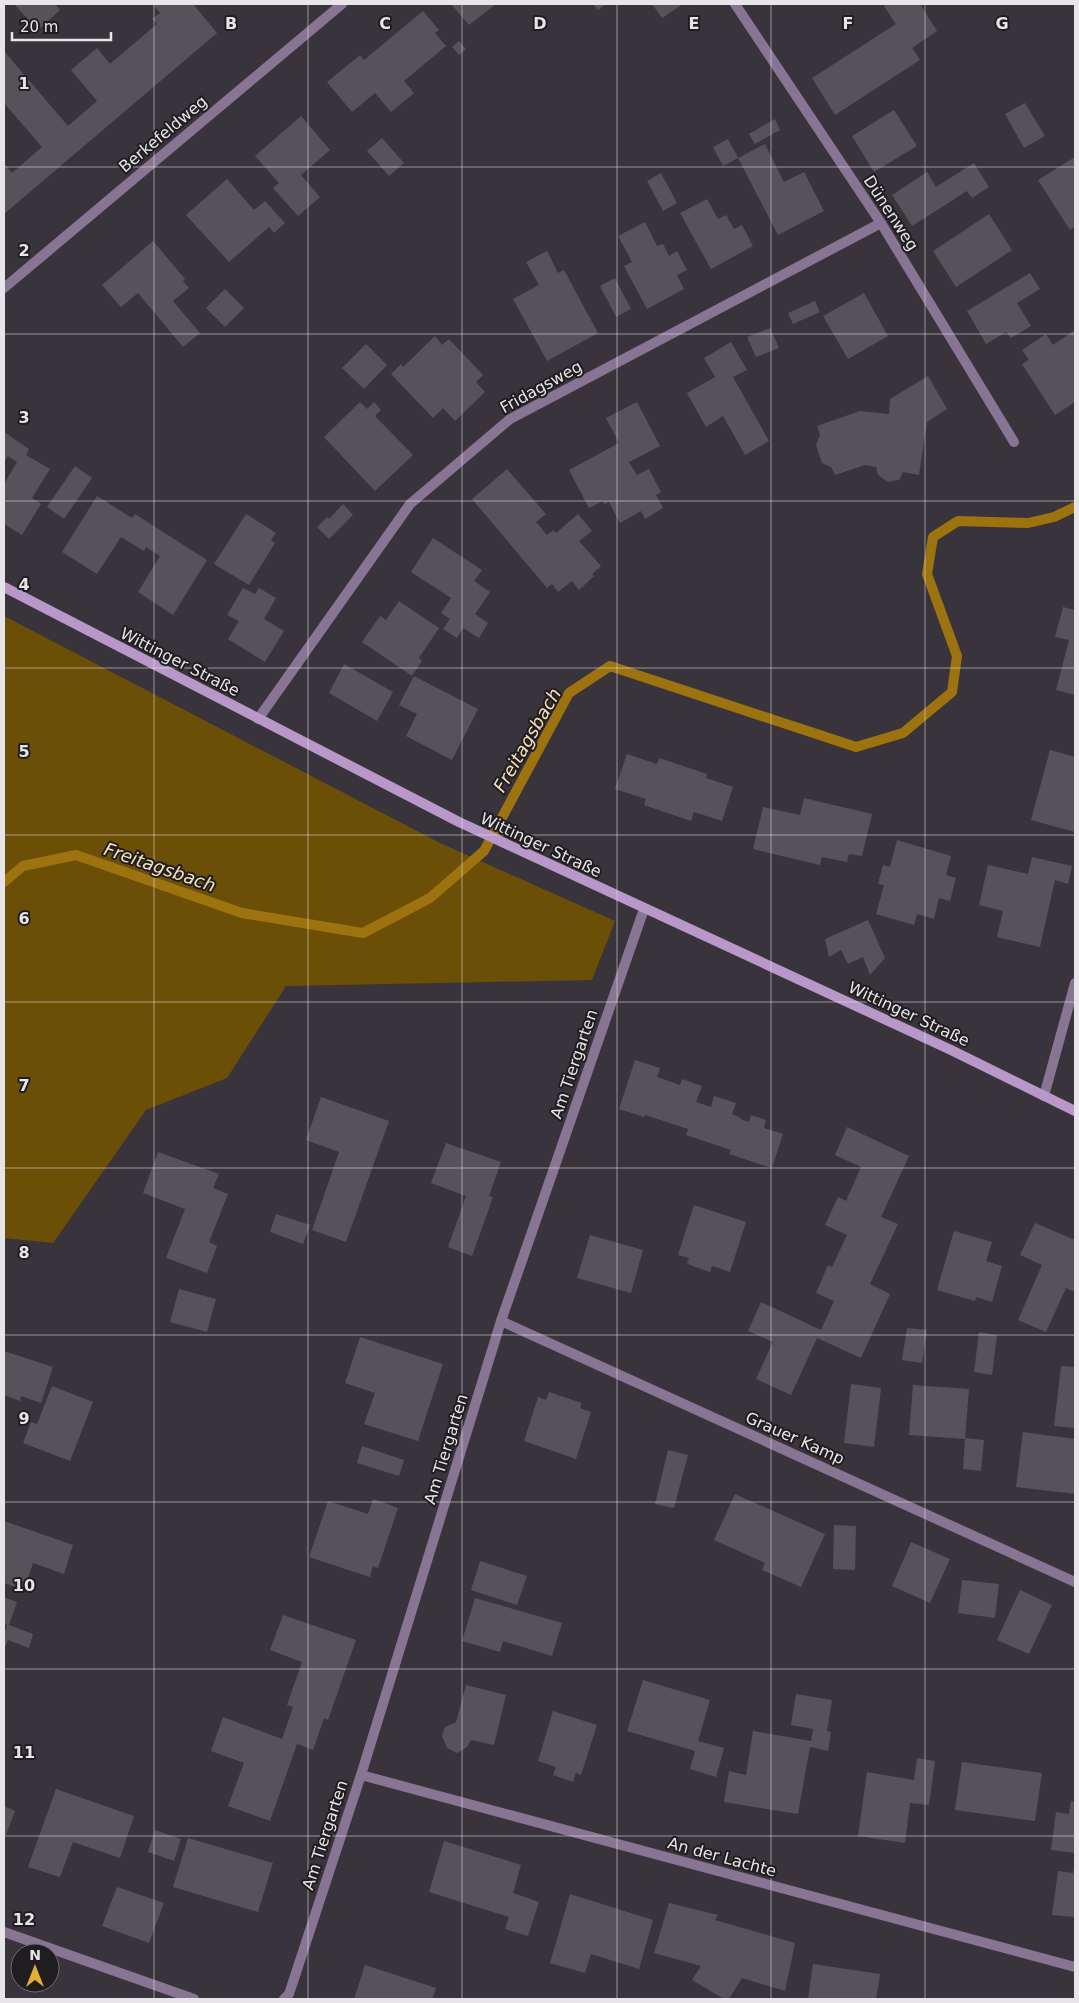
<svg xmlns="http://www.w3.org/2000/svg" width="1079" height="2003" viewBox="0 0 1079 2003" font-family="'DejaVu Sans',sans-serif">
<style>
.green{fill:#6c4f06}
.lines{fill:none;stroke-linecap:round;stroke-linejoin:round}
.stream{stroke:#9c730f;stroke-width:10}
.building{fill:#57525a}
.minor{stroke:#887594;stroke-width:10}
.secondary{stroke:#b798c9;stroke-width:10}
.grid{fill:none;stroke:#e8e5e9;stroke-width:1;stroke-opacity:0.55}
.labels{text-anchor:middle;dominant-baseline:central;stroke-width:4;stroke-linejoin:round;paint-order:stroke}
.street-label{font-size:16px;fill:#e8e5e9;stroke:#1f1d20}
.water-label{font-size:18px;font-style:italic;fill:#f7e1b8;stroke:#1f1d20}
.grid-label{font-size:16px;text-anchor:middle;font-weight:bold;fill:#e8e5e9;stroke:#1f1d20;stroke-width:4;stroke-linejoin:round;paint-order:stroke}
</style>
<rect width="100%" height="100%" fill="#39343b"/>
<path class="green" d="M4,616L440,843L615,921L592,980L286,986L227,1078L146,1110L53,1243L4,1238Z"/>
<g class="lines">
<path class="stream" d="M4,882L23,866L76,855L242,913L363,933L430,898L484,851L569,693L610,666L856,747L903,733L952,692L957,656L927,574L933,537L958,521L1028,523L1054,517L1075,507"/>
</g>
<path class="building" d="M14,4H55L60,10L38,30Z
M152,4H193L217,33L4,214V163L12,173L42,147L4,103V51L68,126L97,101L71,70L97,48L110,64L157,24L152,19L160,13Z
M451,4H496L469,25Z
M593,4H606L598,10Z
M652,4H683L662,18Z
M887,4H920L937,31L912,48L920,60L835,115L812,78L896,24L884,6Z
M423,11L439,30L435,33L446,46L404,81L414,93L391,112L375,93L352,112L327,82L360,55L364,60Z
M459,41L466,49L459,55L452,47Z
M1025,103L1045,136L1024,148L1005,114Z
M894,110L917,146L874,172L852,136Z
M301,116L330,150L301,175L320,197L298,216L273,188L279,183L255,156Z
M775,119L780,130L755,144L749,134Z
M382,138L404,163L389,176L367,151Z
M728,139L738,158L765,144L784,182L804,172L824,211L778,235L738,158L723,166L713,147Z
M1075,157V227L1070,230L1038,180Z
M974,163L989,187L972,198L967,191L912,226L892,195L927,172L936,187Z
M661,173L677,203L663,211L647,181Z
M227,179L254,210L265,201L285,223L274,233L269,227L229,262L186,215Z
M707,199L718,219L726,215L734,229L742,225L753,246L711,269L680,213Z
M989,214L1012,250L956,287L933,251Z
M645,222L657,246L663,244L669,256L677,251L687,270L677,275L684,289L647,309L624,266L632,262L618,236Z
M153,241L185,279L183,281L189,288L173,301L200,333L183,347L138,293L121,307L102,285Z
M547,251L558,273L564,270L598,333L547,361L513,299L539,285L526,262Z
M1030,273L1040,289L1017,303L1031,326L1011,338L1006,332L986,344L967,311Z
M615,278L631,309L616,317L600,286Z
M225,289L244,308L225,327L206,308Z
M864,293L888,336L848,359L823,316Z
M815,301L820,312L793,324L788,313Z
M770,328L779,348L756,357L747,337Z
M1075,330V402L1055,415L1022,364L1029,360L1022,350L1046,334L1053,345Z
M435,336L442,345L449,339L483,375L476,382L485,392L455,421L443,408L433,418L391,374L401,364L403,367Z
M731,342L747,370L733,377L769,441L745,455L723,416L706,427L687,393L715,377L704,358Z
M366,344L387,365L364,389L342,368Z
M928,376L947,409L927,422L919,475L903,472L899,480L888,482L878,475L876,467L865,465L835,475L831,467L822,463L816,445L820,435L817,426L860,411L889,414L890,399Z
M360,402L367,409L374,402L381,410L375,416L413,455L375,491L324,437Z
M637,402L660,446L629,462L637,475L649,469L661,492L656,495L663,508L645,519L641,511L620,523L609,502L604,504L603,501L589,508L569,470L619,443L606,418Z
M4,432L29,449L26,455L50,469L32,498L41,504L22,535L4,524V484L17,462L8,456L4,462Z
M75,466L92,478L64,519L47,507Z
M507,469L546,514L536,522L547,535L554,530L556,533L578,514L592,531L579,541L601,566L592,574L594,576L579,590L572,581L558,592L552,584L547,588L472,499Z
M97,496L132,518L135,514L207,560L173,615L138,592L160,556L146,547L144,551L121,537L97,574L62,552Z
M343,504L353,515L329,539L317,527L327,517L329,519Z
M246,514L276,533L271,540L275,543L249,585L214,564Z
M433,538L482,570L474,581L490,592L475,614L488,623L479,638L463,628L457,638L443,629L450,619L441,613L451,598L411,572Z
M243,588L255,594L259,588L276,598L264,619L284,631L265,662L228,639L239,621L227,615Z
M399,601L439,628L419,658L422,661L412,676L362,642L380,616L386,620Z
M1063,607L1075,610V695L1056,690L1069,640L1055,637Z
M344,664L393,692L377,721L329,693Z
M414,676L478,709L452,760L406,736L417,714L399,705Z
M1050,750L1075,757V832L1031,820Z
M627,754L657,764L659,758L707,774L706,778L733,787L722,821L694,812L691,821L644,805L646,799L615,789Z
M804,798L872,814L862,856L849,854L847,862L822,857L820,865L753,849L763,807L800,815Z
M897,840L951,856L946,875L956,878L950,901L939,898L934,919L917,914L914,925L876,914L884,885L878,884L883,865L890,867Z
M1032,857L1072,866L1068,884L1055,880L1040,947L997,937L1003,911L979,905L988,865L1028,874Z
M868,920L885,958L870,975L863,957L848,964L841,950L829,957L825,939Z
M635,1060L660,1068L657,1077L680,1085L682,1079L702,1086L696,1102L711,1107L714,1096L736,1103L732,1114L741,1118L740,1119L749,1122L751,1115L766,1120L764,1128L783,1134L772,1168L729,1154L731,1150L686,1135L688,1129L645,1115L644,1117L619,1109Z
M321,1097L389,1121L346,1242L312,1230L339,1152L306,1140Z
M847,1127L909,1156L881,1217L898,1224L870,1284L890,1294L861,1358L817,1338L791,1395L756,1379L773,1342L748,1331L761,1302L821,1330L834,1301L816,1293L828,1265L832,1267L847,1235L825,1225L838,1197L846,1201L861,1167L835,1155Z
M446,1143L501,1162L489,1196L493,1197L472,1256L448,1247L466,1196L431,1183Z
M158,1152L219,1174L213,1188L228,1194L209,1242L217,1246L207,1273L166,1258L185,1209L143,1193Z
M694,1205L746,1222L730,1272L712,1266L710,1272L687,1264L689,1258L678,1255Z
M276,1214L310,1225L303,1244L270,1232Z
M1035,1223L1075,1240V1292L1066,1288L1046,1332L1018,1320L1042,1265L1020,1255Z
M954,1231L992,1242L986,1261L1002,1266L992,1302L976,1297L975,1301L937,1290Z
M590,1235L643,1250L631,1293L577,1278Z
M179,1289L216,1299L207,1332L170,1322Z
M907,1328L927,1330L922,1363L902,1360Z
M979,1332L997,1335L992,1375L974,1372Z
M360,1337L443,1364L418,1441L364,1424L375,1393L345,1383Z
M4,1351L53,1367L41,1403L21,1396L20,1401L4,1395Z
M1061,1366L1075,1367V1428L1054,1426Z
M851,1384L881,1388L874,1447L844,1443Z
M913,1385L969,1389L965,1439L909,1435Z
M52,1386L93,1402L70,1461L23,1443L31,1422L37,1424Z
M549,1392L582,1403L580,1408L591,1412L576,1459L524,1441L538,1397L546,1400Z
M1023,1432L1075,1439V1494L1016,1487Z
M965,1438L984,1440L981,1471L963,1469Z
M362,1446L404,1460L399,1476L357,1463Z
M668,1450L688,1455L674,1508L655,1504Z
M735,1494L825,1534L801,1587L762,1570L765,1563L714,1540Z
M373,1499L398,1508L378,1568L373,1566L370,1577L309,1557L328,1501L368,1514Z
M4,1521L73,1545L64,1574L33,1563L24,1590L4,1583Z
M834,1525L856,1526L855,1570L833,1569Z
M911,1542L950,1559L930,1603L892,1586Z
M480,1561L527,1576L517,1605L471,1590Z
M962,1580L999,1584L995,1618L958,1613Z
M1020,1590L1052,1605L1029,1654L997,1640Z
M4,1597L17,1602L9,1625L33,1634L29,1648L8,1640L4,1650V1634L7,1625L4,1624Z
M475,1598L562,1623L552,1656L503,1641L500,1652L462,1641Z
M283,1615L356,1640L328,1720L324,1718L313,1750L297,1744L270,1821L228,1806L244,1763L211,1751L223,1717L282,1739L293,1707L287,1705L302,1662L270,1650Z
M643,1680L710,1700L698,1741L724,1748L716,1777L690,1769L695,1751L627,1731Z
M466,1685L506,1695L494,1745L471,1740L467,1747L457,1753L447,1748L442,1736L445,1727L456,1722Z
M796,1694L832,1700L827,1731L831,1732L828,1751L810,1747L798,1814L724,1802L729,1771L746,1775L753,1731L811,1741L813,1729L791,1725Z
M553,1711L597,1725L581,1775L576,1773L573,1782L553,1775L556,1767L538,1761Z
M917,1758L935,1761L929,1805L910,1803L905,1843L858,1836L867,1772L914,1780Z
M962,1762L1042,1773L1035,1821L955,1810Z
M56,1789L134,1816L120,1858L73,1842L60,1877L28,1867Z
M1071,1801L1075,1802V1853L1051,1850L1056,1812L1069,1814Z
M4,1806L15,1811L4,1840Z
M155,1830L181,1839L174,1861L148,1852Z
M188,1838L273,1863L258,1912L173,1887Z
M444,1841L521,1865L513,1893L539,1902L528,1936L505,1929L509,1917L429,1892Z
M1074,1866L1075,1917L1052,1915L1058,1871L1073,1873Z
M117,1887L164,1903L149,1943L102,1926Z
M570,1894L653,1920L639,1969L591,1954L585,1973L550,1963Z
M669,1903L718,1915L715,1920L795,1943L785,1991L742,1978L729,1999H724L692,1980L701,1966L654,1953Z
M813,1964L880,1974L876,1999H808Z
M365,1965L436,1988L432,1999H354Z"/>
<g class="lines">
<path class="minor" d="M735,4L881,223L1014,442
M4,288L342,4
M258,719L410,504L510,419L881,223
M1044,1096L1075,983
M501,1321L1075,1582
M361,1775L1075,1967
M4,1932L194,1999
M284,1999L289,1994L361,1775L501,1321L644,909"/>
<path class="secondary" d="M4,587L459,822L951,1050L1075,1111"/>
</g>
<path class="grid" d="M154,4V1999M308,4V1999M462,4V1999M617,4V1999M771,4V1999M925,4V1999M4,167H1075M4,334H1075M4,501H1075M4,668H1075M4,835H1075M4,1002H1075M4,1168H1075M4,1335H1075M4,1502H1075M4,1669H1075M4,1836H1075"/>
<g class="labels">
<g class="street-label">
<text transform="translate(163 134) rotate(-40)">Berkefeldweg</text>
<text transform="translate(891 213) rotate(57)">Dünenweg</text>
<text transform="translate(541 387) rotate(-29)">Fridagsweg</text>
<text transform="translate(180 662) rotate(27)">Wittinger Straße</text>
<text transform="translate(541 845) rotate(25)">Wittinger Straße</text>
<text transform="translate(909 1014) rotate(25)">Wittinger Straße</text>
<text transform="translate(574 1064) rotate(-71)">Am Tiergarten</text>
<text transform="translate(795 1438) rotate(24)">Grauer Kamp</text>
<text transform="translate(446 1449) rotate(-73)">Am Tiergarten</text>
<text transform="translate(325 1835) rotate(-72)">Am Tiergarten</text>
<text transform="translate(722 1857) rotate(15)">An der Lachte</text>
</g>
<g class="water-label">
<text transform="translate(527 740) rotate(-60)">Freitagsbach</text>
<text transform="translate(160 867) rotate(19)">Freitagsbach</text>
</g>
</g>
<g class="grid-label">
<text x="231" y="29">B</text>
<text x="385" y="29">C</text>
<text x="540" y="29">D</text>
<text x="694" y="29">E</text>
<text x="848" y="29">F</text>
<text x="1002" y="29">G</text>
<text x="24" y="89">1</text>
<text x="24" y="256">2</text>
<text x="24" y="423">3</text>
<text x="24" y="590">4</text>
<text x="24" y="757">5</text>
<text x="24" y="924">6</text>
<text x="24" y="1091">7</text>
<text x="24" y="1258">8</text>
<text x="24" y="1424">9</text>
<text x="24" y="1591">10</text>
<text x="24" y="1758">11</text>
<text x="24" y="1925">12</text>
</g>
<rect width="1079" height="2003" fill="none" stroke="#e8e5e9" stroke-width="10"/>
<g transform="translate(35 1968)"><circle r="24" fill="#1f1d20" stroke="#6f6d70"/>
<path d="M0-4L9 19L0 12L-9 19Z" fill="#e4ae35"/>
<text y="-8" font-size="14" font-weight="bold" text-anchor="middle" fill="#e8e5e9">N</text>
</g>
<path d="M12 32v8h99v-8" fill="none" stroke="#e8e5e9" stroke-width="2.5"/>
<text x="20" y="32" font-size="15" fill="#e8e5e9" stroke="#1f1d20" stroke-width="4" paint-order="stroke">20 m</text>
</svg>
